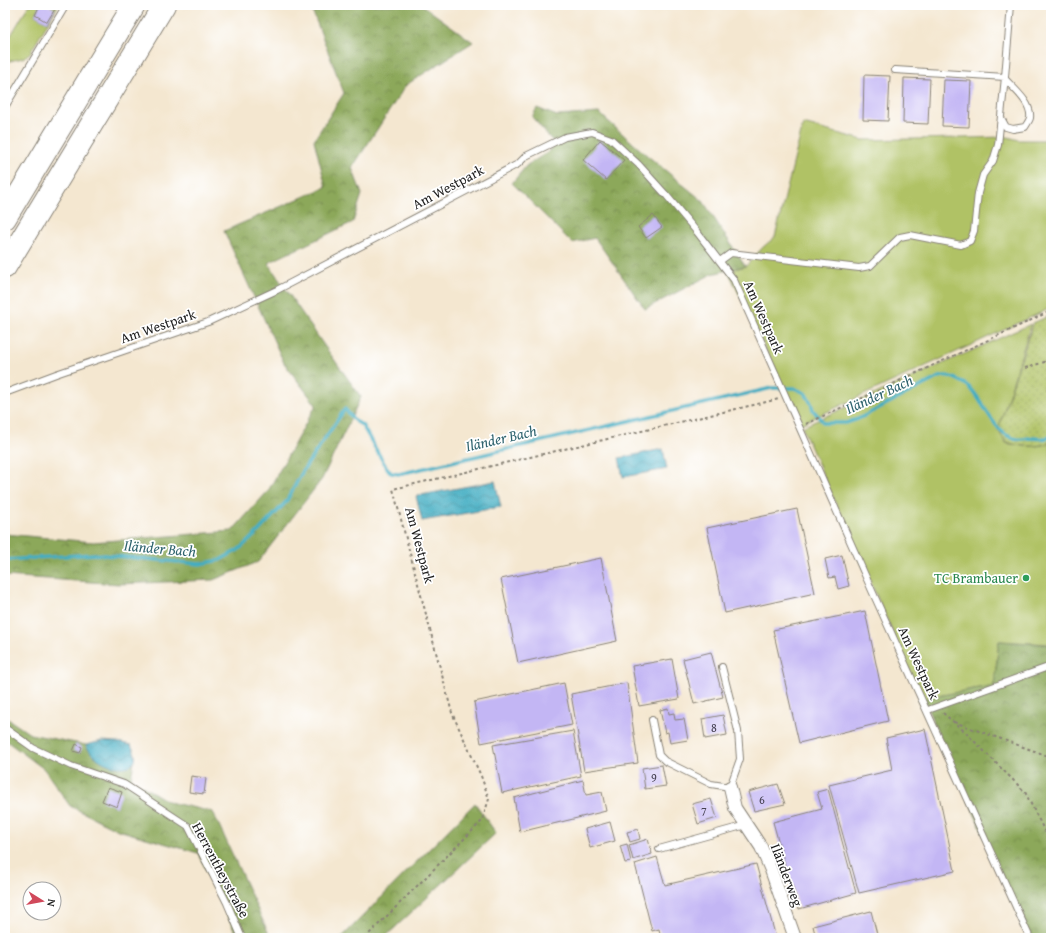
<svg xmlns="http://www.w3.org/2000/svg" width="1056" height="943" viewBox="0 0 1056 943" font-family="'Gentium Book Plus',serif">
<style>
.green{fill:#b0c265;stroke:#666f40}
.forest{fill:url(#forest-crowns);stroke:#54623b}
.garden{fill:url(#garden-dots);stroke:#666f40}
.water{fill:url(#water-waves);stroke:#30646f}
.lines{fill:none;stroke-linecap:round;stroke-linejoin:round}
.stream{stroke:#43adc2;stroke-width:3.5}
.building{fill:#c3b6f4}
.lane-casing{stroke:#888276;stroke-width:8}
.street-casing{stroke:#888276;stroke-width:14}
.highway-casing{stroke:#888276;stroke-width:24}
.path{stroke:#888276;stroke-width:2;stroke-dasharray:3 3;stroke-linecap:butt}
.lane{stroke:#fff;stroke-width:6}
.street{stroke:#fff;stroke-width:12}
.highway{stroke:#fff;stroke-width:22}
.leisure-dot{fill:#2e9e5b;stroke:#fff;stroke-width:1.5}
.labels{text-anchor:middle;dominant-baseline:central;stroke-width:3.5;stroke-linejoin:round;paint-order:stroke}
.number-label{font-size:12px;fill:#464252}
.street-label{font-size:14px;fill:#1c1c1c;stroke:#fff}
.leisure-label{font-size:14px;fill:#27864d;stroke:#fff;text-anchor:end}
.water-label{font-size:15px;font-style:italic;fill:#30646f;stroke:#fff}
</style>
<defs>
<pattern id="forest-crowns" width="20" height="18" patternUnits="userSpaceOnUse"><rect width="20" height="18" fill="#8ca85a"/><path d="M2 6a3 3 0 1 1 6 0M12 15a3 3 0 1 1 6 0" fill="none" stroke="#72884a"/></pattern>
<pattern id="garden-dots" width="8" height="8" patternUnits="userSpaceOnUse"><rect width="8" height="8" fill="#b0c265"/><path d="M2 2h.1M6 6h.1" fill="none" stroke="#97a657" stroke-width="1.8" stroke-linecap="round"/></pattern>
<pattern id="water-waves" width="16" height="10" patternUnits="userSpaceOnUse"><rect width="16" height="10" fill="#43adc2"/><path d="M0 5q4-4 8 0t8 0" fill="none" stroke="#378c9d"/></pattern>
</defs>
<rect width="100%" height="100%" fill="#fff"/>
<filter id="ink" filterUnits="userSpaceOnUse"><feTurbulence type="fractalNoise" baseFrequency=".025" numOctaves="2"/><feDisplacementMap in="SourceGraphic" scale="8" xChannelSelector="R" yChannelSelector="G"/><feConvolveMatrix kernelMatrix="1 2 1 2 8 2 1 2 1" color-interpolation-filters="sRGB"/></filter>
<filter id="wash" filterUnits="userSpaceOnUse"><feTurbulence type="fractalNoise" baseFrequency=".012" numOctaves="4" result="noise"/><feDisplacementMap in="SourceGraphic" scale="16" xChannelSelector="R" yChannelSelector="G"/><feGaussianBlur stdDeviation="0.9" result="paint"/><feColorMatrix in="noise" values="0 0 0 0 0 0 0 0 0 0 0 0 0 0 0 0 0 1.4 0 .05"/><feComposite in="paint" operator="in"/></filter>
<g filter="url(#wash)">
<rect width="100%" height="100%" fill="#f4e7d0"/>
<path class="green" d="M29,5H40L35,15L47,22L55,9L51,7L52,5L58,6L30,53L23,58L5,62V45Z
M803,124L863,140L1008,137L1019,140H1051V308L801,424L728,271L746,266L762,248L775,237Z
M1031,324L998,430L1006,443C1023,447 1034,448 1051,443V644L999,641L994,685L922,699L802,427Z"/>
<path class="forest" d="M310,5H422L473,42L406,85L352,168L362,194L353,222L268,263L321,341L361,397L322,479L258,562L213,580L119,584L5,576V534L93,542L232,531L268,491L316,405L284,363L224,231L326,187L314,140L344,93Z
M537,108L557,116L599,113L643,152L703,201L745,266L712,274L645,309L595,238L572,243L512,183L527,165L547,153L555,144L532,117Z
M999,641L1051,645V938H1030L923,699L994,685Z
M5,717L30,734L86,745L88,749L130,766L134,762L131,779L169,802L213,812L269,934V938H238L198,853L118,830L70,806L44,769L5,740Z
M475,803L496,833L384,938H341Z"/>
<path class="garden" d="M1051,315V442C1035,448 1022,447 1006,442L998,430L1033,323Z"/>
<path class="water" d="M663,449L667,469L623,477L619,458Z
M495,481L501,507L422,521L416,496Z
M102,741L117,742L131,745C151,778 97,771 86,745Z"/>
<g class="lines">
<path class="stream" d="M5,560L94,554L200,564L220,560L238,550L254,536L286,502L304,469L345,409L355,421L362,425L385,465L391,473L399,474L772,388H794L805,393L811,403L813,410L824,423H846L858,419L939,377C946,375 948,376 954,378C961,381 967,384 972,390C985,404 996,437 1017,439C1021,440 1026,438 1030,438C1038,438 1042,440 1051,437"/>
</g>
<g id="blocks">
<path class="building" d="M40,5H47L55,9L47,22L35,15Z
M864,75L890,76L888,121L863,120Z
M904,78L930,79L928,124L903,123Z
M944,80L971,81L969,127L942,126Z
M600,140L624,160L606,180L583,160Z
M653,215L662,227L646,238L638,227Z
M797,509L815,593L725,613L707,528Z
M842,555L849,586L838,589L835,577L829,578L825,559Z
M601,558L617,641L518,663L501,579Z
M865,611L888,721L799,743L773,630Z
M711,652L723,697L694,704L683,659Z
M672,659L679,699L639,706L632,666Z
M564,683L572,725L481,743L474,702Z
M627,683L638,763L584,771L571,694Z
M668,708L669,714L674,713L675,720L684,719L688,740L670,743L668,732L665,733L660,710Z
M723,715L727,735L705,739L702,719Z
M925,729L955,871L859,893L829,785L892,770L886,738Z
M573,731L581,776L502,793L493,745Z
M76,744L82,747L80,753L73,751Z
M662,765L666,786L645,789L642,768Z
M191,776L206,778L204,794L189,792Z
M583,780L586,795L602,792L606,811L520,832L514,798Z
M778,784L785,804L754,811L748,792Z
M108,787L122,792L117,807L102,801Z
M828,789L856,893L799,909L790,877L780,881L777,868L785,865L773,822L822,809L817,792Z
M711,799L717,818L698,824L692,804Z
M610,822L615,841L590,848L585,829Z
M638,829L640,839L630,842L627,832Z
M648,839L652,854L633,860L629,845Z
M627,844L631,862L625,863L620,846Z
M657,857L665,885L756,864L776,938H661L659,929L652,931L635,864Z
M871,911L878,938H816L813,926Z"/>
</g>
</g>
<g filter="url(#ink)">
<use href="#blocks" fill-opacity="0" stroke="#888276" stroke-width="1"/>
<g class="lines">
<defs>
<path id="lane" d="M895,70L1005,77L1011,5
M5,107L66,5
M1001,118L1006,127L1013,129L1025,127C1027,124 1029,121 1030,118C1032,103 1014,89 1005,79
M720,261L731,253L859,268L870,266L900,237L910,235L961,245L970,241L974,231L978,193L983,175L993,161L998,145L1005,77
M5,393L56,374L208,322L277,290L518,164L526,156L565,137L592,132L611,139L639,165L667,196L697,232L734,280L873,593L1030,938
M928,710L1051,666
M652,720L659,755L665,761L711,784L730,787L740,759L738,731L722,667
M5,728L33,748L71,766L124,784L188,826L227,903L242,938
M659,849L746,825"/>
<path id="street" d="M730,787L735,808L761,847L771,870L795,938"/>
<path id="highway" d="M5,218L134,5
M5,267L164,5"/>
</defs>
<use href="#lane" class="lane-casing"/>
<use href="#street" class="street-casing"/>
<use href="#highway" class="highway-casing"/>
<path class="path" d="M49,6V5
M1025,368L1051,360
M1047,391L1051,381
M806,424L1051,311
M943,713L964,731L1025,792L1051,844
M954,722L1051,757
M365,938L482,821L489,799L481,776L452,713L393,489L779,399"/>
<use href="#lane" class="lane"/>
<use href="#street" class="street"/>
<use href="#highway" class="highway"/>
</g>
</g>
<circle class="leisure-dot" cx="1026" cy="578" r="4"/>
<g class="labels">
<g class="number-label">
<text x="714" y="727">8</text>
<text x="654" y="777">9</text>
<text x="762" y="799">6</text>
<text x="704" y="811">7</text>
</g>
<g class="street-label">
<text transform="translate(448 187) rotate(-28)">Am Westpark</text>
<text transform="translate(764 317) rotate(66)">Am Westpark</text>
<text transform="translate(158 326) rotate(-19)">Am Westpark</text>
<text transform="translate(420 545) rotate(75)">Am Westpark</text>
<text transform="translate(919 663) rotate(65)">Am Westpark</text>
<text transform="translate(221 870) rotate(62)">Herrentheystraße</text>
<text transform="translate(787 875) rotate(69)">Iländerweg</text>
</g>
<g class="leisure-label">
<text x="1018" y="578">TC Brambauer</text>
</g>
<g class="water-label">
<text transform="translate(879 394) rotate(-25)">Iländer Bach</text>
<text transform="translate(501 438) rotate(-13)">Iländer Bach</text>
<text transform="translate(160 548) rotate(5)">Iländer Bach</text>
</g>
</g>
<rect width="1056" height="943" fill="none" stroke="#fff" stroke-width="20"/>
<g transform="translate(42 901) rotate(101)"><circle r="19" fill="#ffffff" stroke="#a4a4a4"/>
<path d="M0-3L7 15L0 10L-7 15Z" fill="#d1495b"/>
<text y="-6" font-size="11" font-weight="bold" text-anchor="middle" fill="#1c1c1c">N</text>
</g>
</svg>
